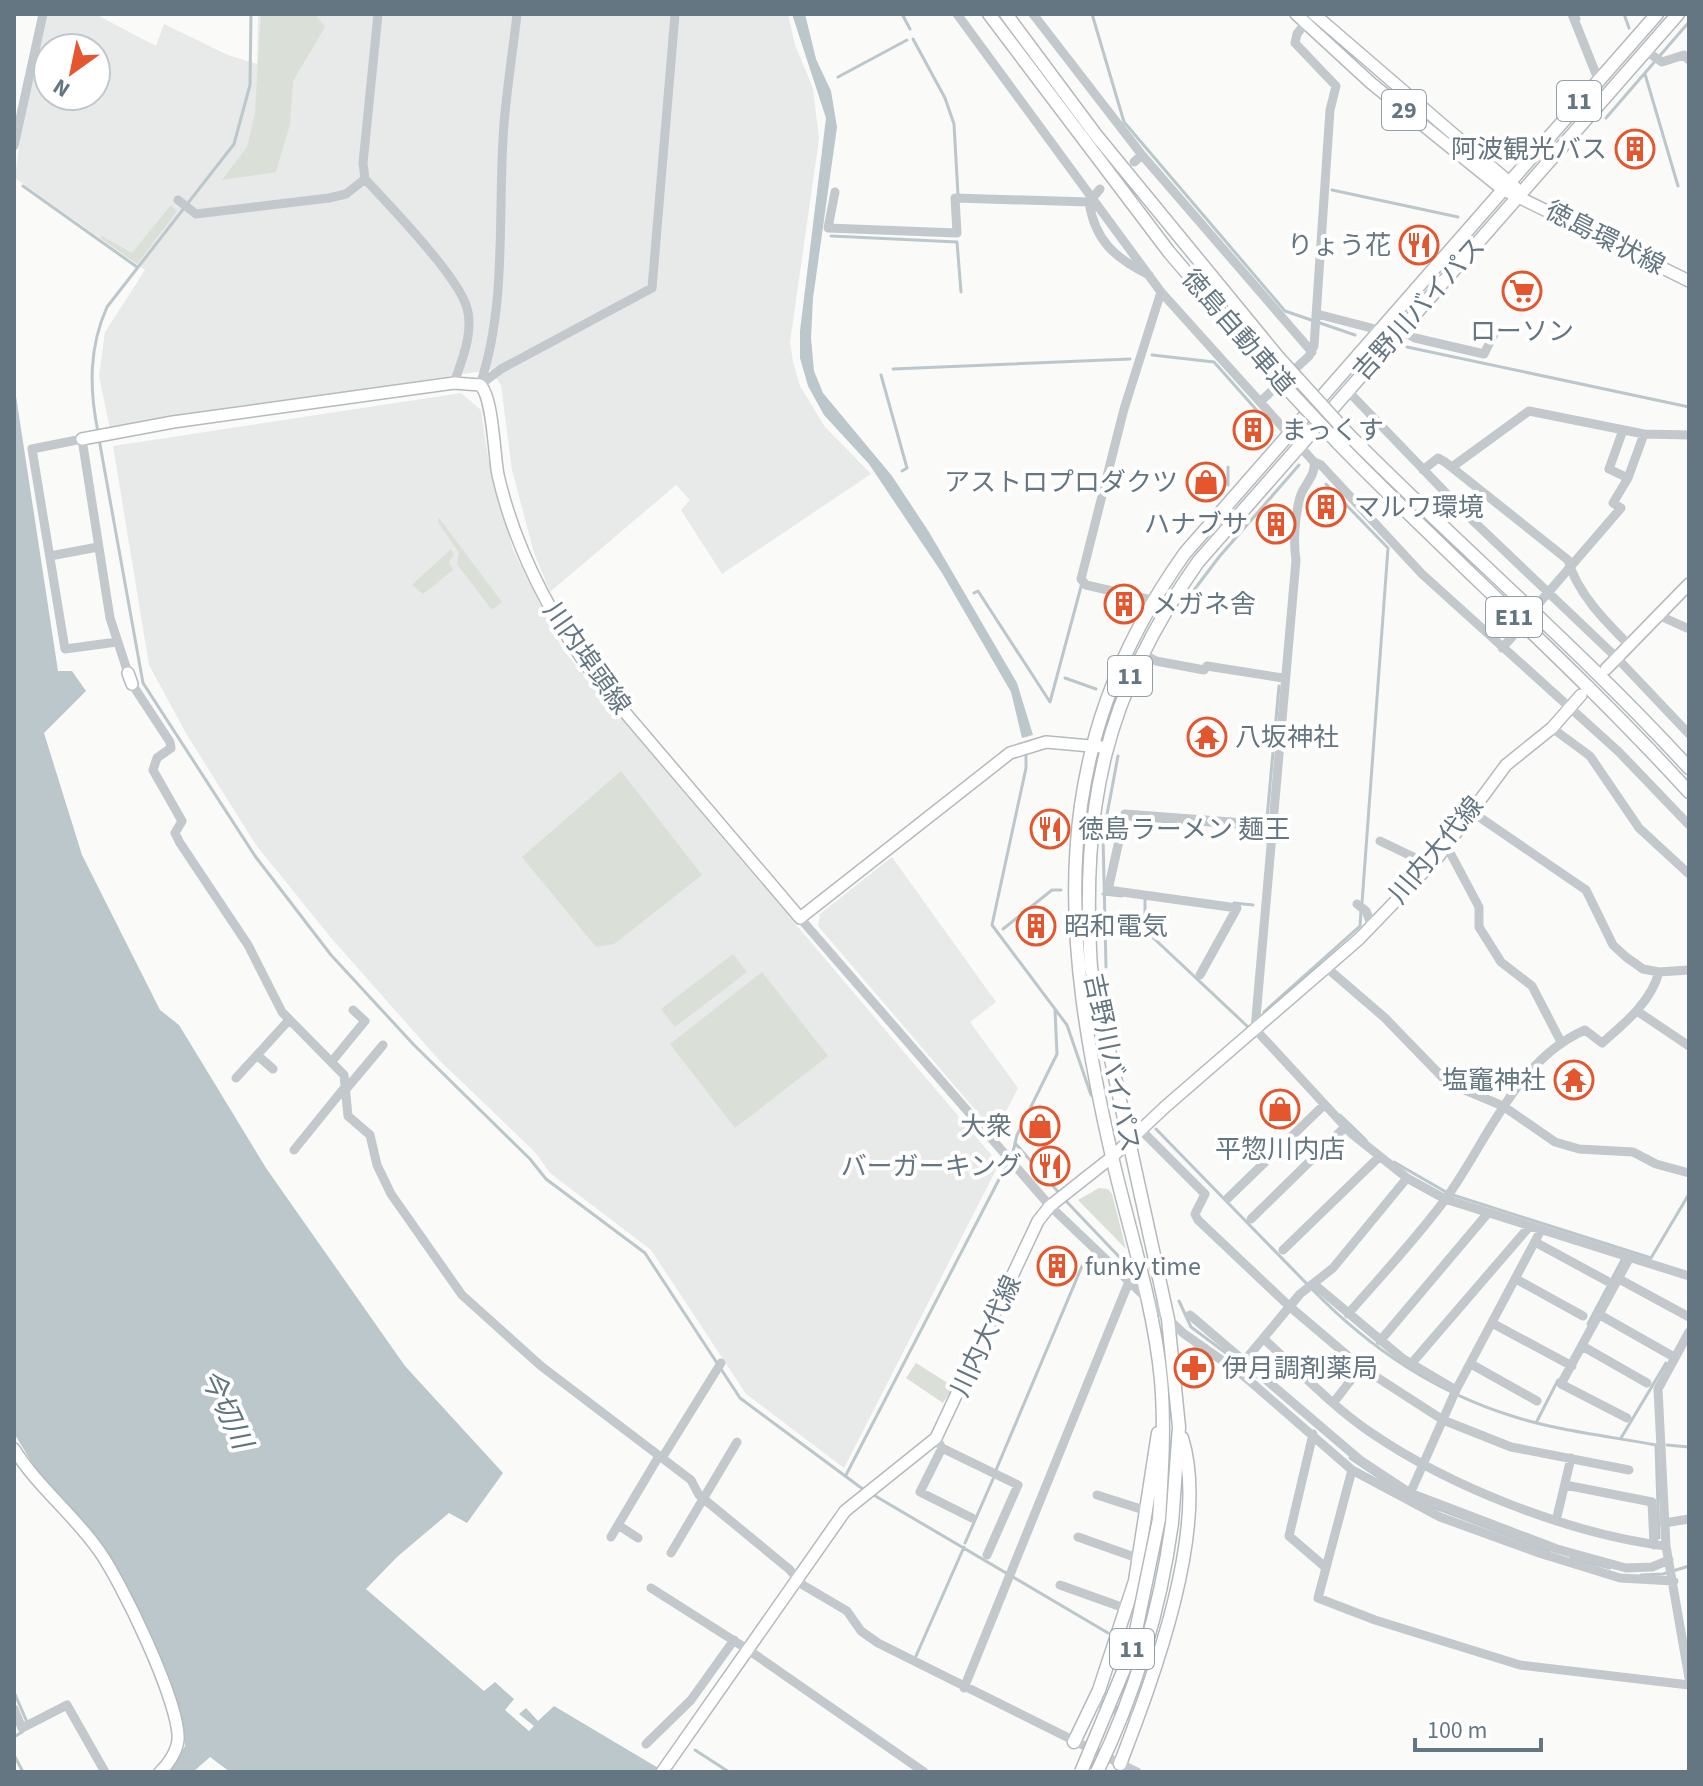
<svg xmlns="http://www.w3.org/2000/svg" width="1703" height="1786" viewBox="0 0 1703 1786" font-family="'Source Sans 3','Noto Sans JP',sans-serif">
<style>
.built{fill:#e8e9e9;fill-rule:evenodd}
.green{fill:#dadfd7}
.water{fill:#bbc7cb}
.lines{fill:none;stroke-linecap:round;stroke-linejoin:round}
.stream{stroke:#bbc7cb;stroke-width:3}
.minor-tunnel{stroke:#d5d9db;stroke-width:9;stroke-dasharray:9 4.5;stroke-linecap:butt}
.major-casing{stroke:#b5babe;stroke-width:14}
.highway-casing{stroke:#b4b9bd;stroke-width:15}
.minor{stroke:#c3c8cc;stroke-width:9}
.major{stroke:#fff;stroke-width:11}
.highway{stroke:#fff;stroke-width:12}
.highway-bridge-casing{stroke:#b4b9bd;stroke-width:15;stroke-linecap:butt}
.highway-bridge{stroke:#fff;stroke-width:12}
.labels{text-anchor:middle;dominant-baseline:central;stroke-width:8;stroke-linejoin:round;paint-order:stroke}
.shield{fill:#fff;stroke:#939fa8;stroke-width:2}
.shield-label{font-size:24px;font-weight:bold;fill:#657683}
.poi-label{font-size:26px;fill:#657683;stroke:#fff;text-anchor:start}
.street-label{font-size:26px;fill:#657683;stroke:#fff}
.water-label{font-size:28px;font-style:italic;fill:#60757c;stroke:#fff}
</style>
<rect width="100%" height="100%" fill="#fafaf8"/>
<path class="built" d="M47,14H95L156,46L164,24L228,55L257,64L258,14H788L795,45L813,88L819,139L790,342L793,362L800,386L825,427L871,474L722,574L681,510L690,500L676,485L550,592L534,553L512,470L501,385L490,370L110,429L99,376L105,332L145,270L15,178L24,108ZM48,48H96V96H48Z
M461,393L481,410L488,457L513,550L563,650L999,1164L844,1468L746,1394L651,1250L550,1173L535,1152L440,1061L332,939L256,845L187,735L149,665L113,446Z
M892,857L996,1002L970,1022L1018,1088L995,1133L818,926L820,914Z"/>
<path class="green" d="M261,14H315L325,27L293,81L290,124L276,172L222,180L247,147L255,113Z
M171,205L177,211L137,264L100,238L102,236L132,253Z
M439,518L502,602L492,610L457,564L459,553L438,522Z
M451,549L454,554L449,562L453,570L423,594L412,585Z
M621,771L702,875L614,944L596,947L522,857Z
M733,954L747,972L675,1027L661,1009Z
M762,972L828,1056L735,1128L670,1044Z
M1099,1188L1108,1189L1112,1194L1126,1249L1078,1200Z
M916,1363L954,1387L943,1403L906,1378Z"/>
<path class="water" d="M792,14H805L816,59L831,91L837,127L813,298L811,338L814,371L823,393L892,476L929,532L1017,683L1033,735L1022,738L1011,692L942,573L869,464L824,415L808,386L800,358V331L826,118Z
M14,383L58,671H72L86,691L44,733L82,855L160,1010L179,1025L266,1168L405,1366L503,1473L467,1523L449,1513L397,1557L366,1589L484,1691L495,1682L514,1699L505,1710L529,1731L534,1726L519,1714L526,1708L538,1721L554,1706L665,1772H230L210,1757L193,1772H170L185,1746L183,1727L163,1664L140,1614L104,1546L39,1475L14,1433Z"/>
<g class="lines">
<path class="stream" d="M902,14L910,29
M1092,14L1124,122L1285,311L1355,335
M1577,14L1579,19
M1624,14L1629,28
M913,39L945,98L954,124L958,195
M1645,74L1678,186
M838,77L907,40
M1606,118L1689,22
M23,186L137,267
M1332,190L1458,217
M831,236L957,242L961,292
M1407,347L1689,407
M1152,355L1214,362L1261,415
M893,369L1130,359
M881,375L907,468L902,471
M98,432C89,388 89,347 107,307L234,144L250,85L251,14
M99,439L143,683L255,856L331,955L414,1045L530,1159L546,1179L645,1253L717,1363
M1326,484L1388,548L1362,903
M1228,485V467
M1182,520L1191,521
M974,593L978,591L1050,702L1082,583
M1185,602L1219,557L1299,465
M1065,678L1096,689
M1026,752V768L992,925L1067,1025L1091,1095
M1267,818L1279,686
M1130,819L1264,829
M1103,894L1122,896
M1145,899V930L1247,1026
M1234,903L1253,905
M1003,929L1052,890H1061
M1106,967L1103,836L1118,756
M1264,1012L1360,926L1361,911
M1340,1115L1366,1140
M1156,1129L1307,1284
M1015,1143L1060,1194
M1012,1156L1017,1135L1057,1054L1055,1010
M1394,1162L1446,1192
M1453,1195L1651,1258L1689,1194
M1065,1200L1126,1264
M1312,1289C1368,1347 1435,1392 1512,1416C1558,1431 1608,1436 1656,1445L1659,1538
M1179,1301L1191,1327L1238,1362
M1588,1324L1622,1260
M1244,1367L1256,1377
M721,1369L740,1398L860,1487L1108,1633
M1536,1423L1558,1380
M1621,1438L1666,1363
M1667,1445L1689,1447
M1350,1458L1387,1483
M996,1470L1085,1259
M846,1475L1008,1162
M1425,1504L1549,1551
M965,1543L993,1479
M1571,1558L1610,1568
M1641,1575L1663,1574L1689,1566
M916,1656L964,1547
M14,1692L27,1722
M14,1737L22,1732
M695,1750L729,1772
M14,1755L23,1772"/>
<path class="minor-tunnel" d="M1512,637L1540,602"/>
<defs>
<path id="major" d="M1296,14L1371,83L1502,189L1689,281
M1314,14L1516,188
M82,439L173,422L454,383L480,385C493,396 494,455 498,475C515,549 550,615 594,676L800,918L1010,753L1046,742L1102,747
M1606,669L1689,584
M128,673L132,684
M14,1449C37,1486 72,1513 97,1548C120,1578 181,1705 178,1740C177,1751 168,1765 160,1772
M662,1772L845,1511L936,1438L1038,1221L1050,1206L1112,1157L1165,1107L1359,939L1438,857L1506,765L1552,728L1581,695"/>
<path id="highway" d="M989,14L1169,252L1267,367
M1006,14L1096,135L1278,357
M1348,434C1460,547 1582,651 1689,768
M1338,443C1453,561 1578,670 1689,792
M1159,1519C1162,1473 1165,1426 1161,1380C1154,1306 1130,1233 1113,1161C1061,936 1044,751 1185,553L1657,14
M1172,1523L1179,1427L1168,1319L1091,968C1081,807 1104,695 1198,562L1678,14
M1074,1742L1099,1690L1135,1581L1158,1433
M1120,1764C1153,1678 1210,1528 1182,1438"/>
</defs>
<use href="#major" class="major-casing"/>
<use href="#highway" class="highway-casing"/>
<path class="minor" d="M378,14L363,163L365,179C389,205 455,273 466,305C475,330 462,360 454,383
M957,14L1161,292L1314,462C1316,476 1304,484 1300,497C1295,516 1293,541 1296,560L1255,1029L1352,1134L1407,1178L1445,1199L1689,1276
M1033,14L1142,155L1134,162
M1572,14L1598,79
M1646,51L1662,62L1684,55L1689,60
M14,146L43,14
M1142,155L1312,352
M1100,189L1089,202C1095,241 1115,258 1149,275
M835,192L828,228L957,233L955,198L1089,202
M178,200L196,214L329,198L346,194L365,179
M1161,292L1124,409L1081,579L1086,585L1169,604
M1317,314L1379,330
M1400,330L1415,338L1484,354L1495,332
M480,385L501,369L652,288L675,14
M480,385C508,302 497,211 504,124C507,87 513,50 517,14
M1346,389L1468,516L1617,658L1689,734
M1260,402L1309,356L1314,346L1330,110L1336,86L1295,43L1297,34L1312,14
M1623,430L1609,469L1628,478
M1314,462L1321,465L1422,574L1619,752L1689,825
M1452,467L1529,411L1644,434L1689,435
M1423,470L1438,458L1445,462L1568,560C1577,593 1605,621 1629,645
M50,556L98,547
M1540,602L1621,508L1613,503L1628,478L1644,434
M1658,615L1689,629
M117,642L65,649L32,449L82,439L110,618L128,673
M1502,648L1512,637
M1141,653L1156,661L1204,670L1207,666L1283,678
M132,684L170,742L171,748L157,758L153,770L182,821L175,833L180,843L248,945L282,1012L344,1075L348,1116L370,1135L377,1165L391,1194L462,1295L541,1366L691,1480L699,1495L789,1569L803,1585L847,1611L861,1631L878,1643L1137,1772
M1552,728L1590,756L1639,828L1689,874
M1472,812L1586,890L1613,945L1626,957L1643,969L1659,972L1689,970
M1380,841L1430,865
M1446,845L1479,907V927L1501,962L1532,986L1561,1042
M1357,904L1366,911L1372,926
M800,918L1050,1206L1183,1333L1244,1376L1352,1470L1440,1517L1539,1553L1620,1578L1674,1581
M1327,968L1385,1018L1448,1083L1503,1106L1555,1142L1579,1149L1633,1152L1656,1164L1689,1173
M1200,975L1237,908L1108,890L1125,814L1271,825
M1637,1011L1689,1046
M257,1055L273,1069
M333,1060L365,1021L353,1010
M236,1078L289,1020
M347,1088L383,1045
M1141,1130L1205,1194L1195,1214L1198,1220L1289,1306L1361,1367L1334,1402
M294,1150L345,1087
M1228,1198L1324,1105
M1251,1219L1345,1127
M1535,1242L1607,1281
M1283,1250L1378,1158
M1516,1279L1583,1316
M1619,1279L1689,1317
M1315,1285L1402,1358L1456,1390
M1348,1314C1381,1276 1417,1238 1447,1197C1488,1140 1516,1060 1585,1030L1602,1043C1625,1023 1651,1002 1659,972
M1190,1315L1360,1460L1410,1493L1557,1549L1626,1568L1652,1567L1669,1560
M1600,1315L1674,1357
M1492,1323L1572,1366
M1689,1332L1658,1389L1666,1546L1689,1678
M1264,1339C1298,1370 1332,1406 1370,1432C1450,1487 1570,1534 1666,1546
M1380,1341L1488,1213
M1584,1347L1647,1383
M1411,1364L1529,1227
M1471,1364L1537,1401
M1361,1367L1443,1420L1511,1447L1629,1470
M1174,1368L1186,1355L1205,1348
M1236,1371L1300,1294L1333,1268L1407,1178
M1627,1418L1561,1384L1630,1257
M1313,1434L1289,1536L1324,1566
M936,1438L942,1448L1018,1485L987,1555
M942,1448L920,1492L972,1518
M662,1458L721,1363
M1352,1470L1318,1598L1375,1620L1520,1665L1689,1685
M1565,1485L1652,1502L1654,1545
M1097,1495L1147,1511
M1409,1496L1456,1390L1541,1230
M1556,1521L1571,1458
M1664,1523L1689,1519
M611,1537L618,1525
M1078,1537L1140,1559
M638,1538L618,1525L659,1456
M671,1553L737,1442
M1060,1585L1127,1609
M651,1588L747,1649L924,1772
M964,1688L1128,1284
M1094,1701L1137,1718
M14,1709L22,1728L67,1705L105,1772
M646,1744L691,1700L734,1640"/>
<use href="#major" class="major"/>
<use href="#highway" class="highway"/>
<defs>
<path id="highway-bridge" d="M1278,357L1348,434
M1267,367L1338,443
M1081,1772L1132,1650L1159,1519
M1097,1772C1136,1692 1160,1611 1172,1523"/>
</defs>
<use href="#highway-bridge" class="highway-bridge-casing"/>
<use href="#highway-bridge" class="highway-bridge"/>
</g>
<defs>
<symbol id="building-ring" viewBox="-11 -11 22 22"><circle r="9.5" fill="#fff" stroke="#e4572e" stroke-width="1.5"/><path d="M-4-6H4V6H1V3H-1V6H-4ZM-2.5-4.3h1.7v1.8h-1.7ZM.8-4.3h1.7v1.8H.8ZM-2.5-1h1.7V.8h-1.7ZM.8-1h1.7V.8H.8Z" fill="#e4572e"/></symbol>
<symbol id="restaurant-ring" viewBox="-11 -11 22 22"><circle r="9.5" fill="#fff" stroke="#e4572e" stroke-width="1.5"/><path d="M-5-6h1v4h1v-4h1v4h1v-4h1v5L-1.5 .5V6h-2V.5L-5-1ZM5-6V6H3V1.5H1.5Q1.5-4 5-6Z" fill="#e4572e"/></symbol>
<symbol id="supermarket-ring" viewBox="-11 -11 22 22"><circle r="9.5" fill="#fff" stroke="#e4572e" stroke-width="1.5"/><path d="M-6-5.5h2.5l.6 2H6L4.5 2H-2.5L-4.4-4H-6ZM-1.5 3.2a1.3 1.3 0 1 0 .1 0ZM3 3.2a1.3 1.3 0 1 0 .1 0Z" fill="#e4572e"/></symbol>
<symbol id="shop-ring" viewBox="-11 -11 22 22"><circle r="9.5" fill="#fff" stroke="#e4572e" stroke-width="1.5"/><path d="M-5-2.5h2.3a2.7 3.5 0 0 1 5.4 0H5L5.5 6h-11ZM-1.5-2.5h3a1.5 2.3 0 0 0-3 0Z" fill="#e4572e"/></symbol>
<symbol id="temple-ring" viewBox="-11 -11 22 22"><circle r="9.5" fill="#fff" stroke="#e4572e" stroke-width="1.5"/><path d="M0-6L5-2H3V0L6.5 2.5H4V6H1.5V3h-3V6H-4V2.5H-6.5L-3 0V-2H-5Z" fill="#e4572e"/></symbol>
<symbol id="pharmacy-ring" viewBox="-11 -11 22 22"><circle r="9.5" fill="#fff" stroke="#e4572e" stroke-width="1.5"/><path d="M-2-6h4v4h4v4h-4v4h-4v-4h-4v-4h4Z" fill="#e4572e"/></symbol>
</defs>
<g fill-rule="evenodd">
<use href="#building-ring" x="1613" y="127" width="44" height="44"/>
<use href="#restaurant-ring" x="1397" y="223" width="44" height="44"/>
<use href="#supermarket-ring" x="1500" y="269" width="44" height="44"/>
<use href="#building-ring" x="1231" y="408" width="44" height="44"/>
<use href="#shop-ring" x="1184" y="460" width="44" height="44"/>
<use href="#building-ring" x="1304" y="485" width="44" height="44"/>
<use href="#building-ring" x="1254" y="502" width="44" height="44"/>
<use href="#building-ring" x="1102" y="582" width="44" height="44"/>
<use href="#temple-ring" x="1185" y="715" width="44" height="44"/>
<use href="#restaurant-ring" x="1028" y="807" width="44" height="44"/>
<use href="#building-ring" x="1014" y="904" width="44" height="44"/>
<use href="#temple-ring" x="1552" y="1058" width="44" height="44"/>
<use href="#shop-ring" x="1258" y="1087" width="44" height="44"/>
<use href="#shop-ring" x="1018" y="1104" width="44" height="44"/>
<use href="#restaurant-ring" x="1028" y="1144" width="44" height="44"/>
<use href="#building-ring" x="1035" y="1244" width="44" height="44"/>
<use href="#pharmacy-ring" x="1172" y="1346" width="44" height="44"/>
</g>
<g class="labels">
<g class="shield">
<rect x="1557" y="81" width="44" height="40" rx="6"/>
<rect x="1382" y="90" width="44" height="40" rx="6"/>
<rect x="1486" y="597" width="56" height="40" rx="6"/>
<rect x="1108" y="656" width="44" height="40" rx="6"/>
<rect x="1110" y="1629" width="44" height="40" rx="6"/>
</g>
<g class="shield-label">
<text x="1579" y="101">11</text>
<text x="1404" y="110">29</text>
<text x="1514" y="617">E11</text>
<text x="1130" y="676">11</text>
<text x="1132" y="1649">11</text>
</g>
<g class="poi-label">
<text x="1607" y="149" text-anchor="end">阿波観光バス</text>
<text x="1391" y="245" text-anchor="end">りょう花</text>
<text x="1522" y="331" text-anchor="middle">ローソン</text>
<text x="1281" y="430">まっくす</text>
<text x="1178" y="482" text-anchor="end">アストロプロダクツ</text>
<text x="1354" y="507">マルワ環境</text>
<text x="1248" y="524" text-anchor="end">ハナブサ</text>
<text x="1152" y="604">メガネ舎</text>
<text x="1235" y="737">八坂神社</text>
<text x="1078" y="829">徳島ラーメン 麺王</text>
<text x="1064" y="926">昭和電気</text>
<text x="1546" y="1080" text-anchor="end">塩竈神社</text>
<text x="1012" y="1126" text-anchor="end">大衆</text>
<text x="1280" y="1149" text-anchor="middle">平惣川内店</text>
<text x="1022" y="1166" text-anchor="end">バーガーキング</text>
<text x="1085" y="1266">funky time</text>
<text x="1222" y="1368">伊月調剤薬局</text>
</g>
<g class="street-label">
<text transform="translate(1605 238) rotate(27)">徳島環状線</text>
<text transform="translate(1419 309) rotate(-48)">吉野川バイパス</text>
<text transform="translate(1238 332) rotate(49)">徳島自動車道</text>
<text transform="translate(587 658) rotate(55)">川内埠頭線</text>
<text transform="translate(1436 850) rotate(-50)">川内大代線</text>
<text transform="translate(1112 1063) rotate(78)">吉野川バイパス</text>
<text transform="translate(986 1336) rotate(-65)">川内大代線</text>
</g>
<g class="water-label">
<text transform="translate(226 1409) rotate(65)">今切川</text>
</g>
</g>
<rect width="1703" height="1786" fill="none" stroke="#657683" stroke-width="32"/>
<g transform="translate(72 72) rotate(213)"><circle r="38" fill="#ffffff" stroke="#c1c8cd" stroke-width="2"/>
<path d="M0-6L14 30L0 20L-14 30Z" fill="#e4572e"/>
<text y="-12" font-size="22" font-weight="bold" text-anchor="middle" fill="#657683">N</text>
</g>
<path d="M1415 1738v12h126v-12" fill="none" stroke="#657683" stroke-width="4"/>
<text x="1427" y="1738" font-size="24" fill="#657683" stroke="#ffffff" stroke-width="6" paint-order="stroke">100 m</text>
</svg>
